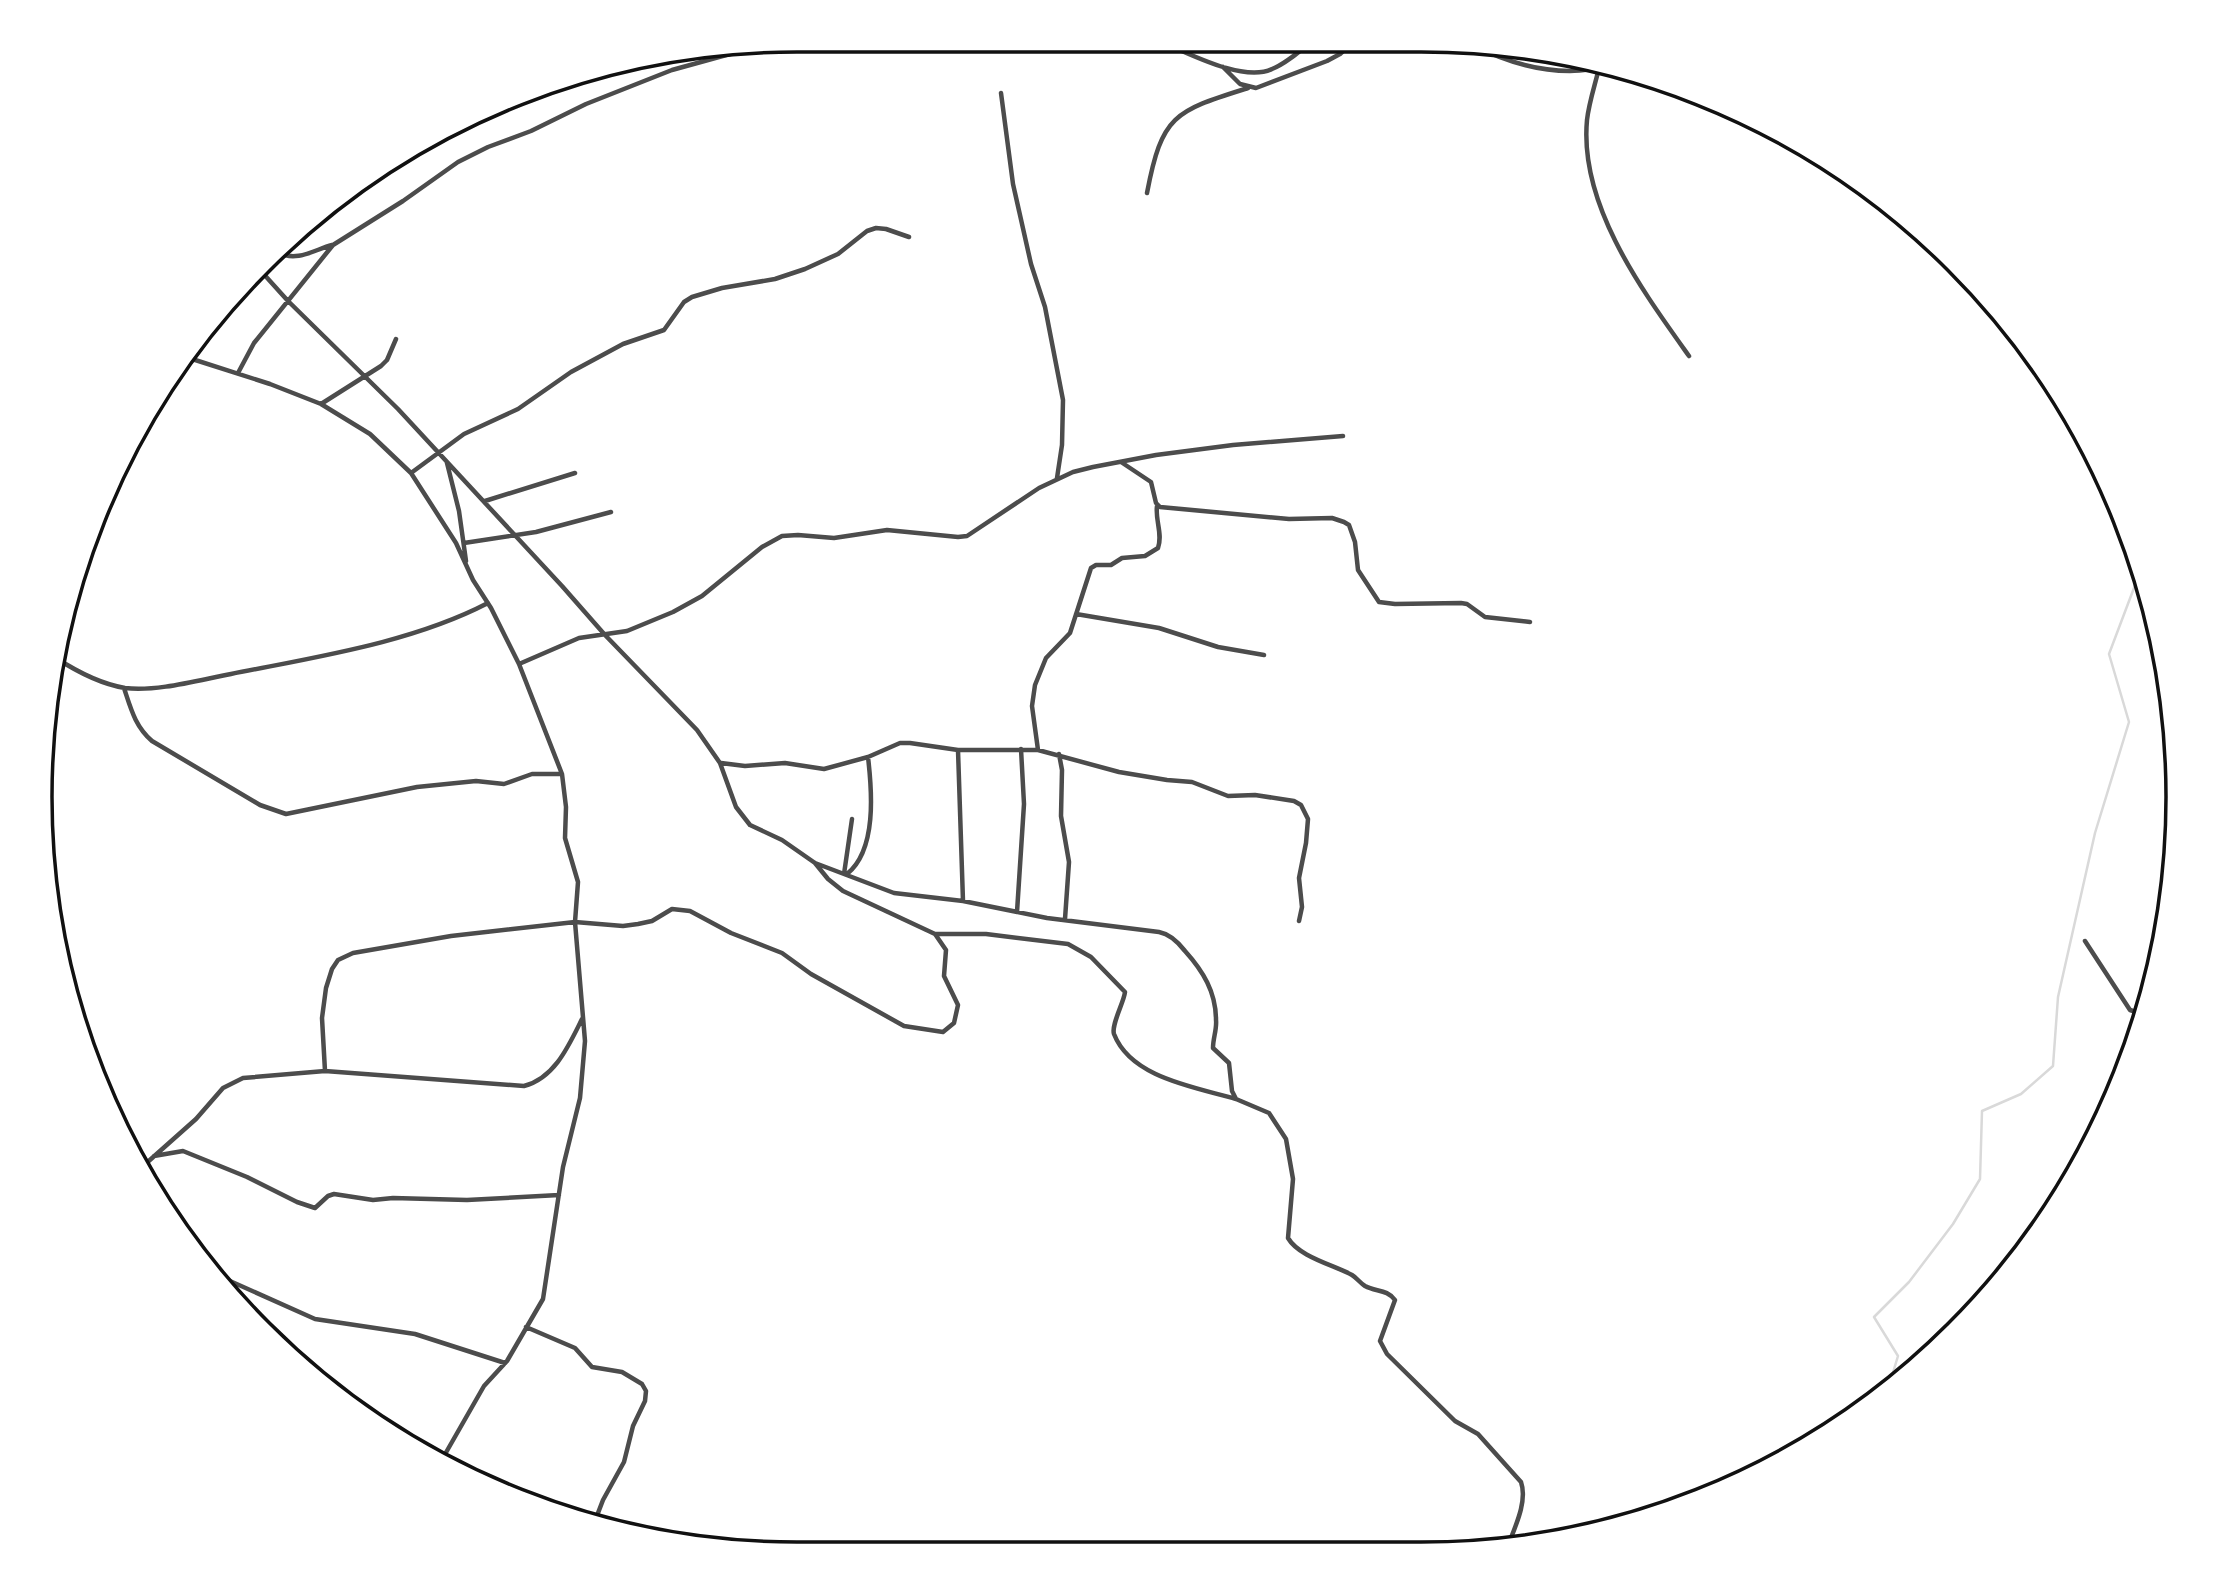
<svg xmlns="http://www.w3.org/2000/svg" width="2219" height="1595" viewBox="0 0 2219 1595" font-family="'DM Sans',sans-serif">
<style>
.lines{fill:none;stroke-linecap:round;stroke-linejoin:round}
.stream{stroke:#d9d9d9;stroke-width:2.5}
.minor{stroke:#4c4c4c;stroke-width:4.5}
.rim{fill:none;stroke:#111;stroke-width:3.5}
</style>
<rect width="100%" height="100%" fill="#fff"/>
<g class="lines">
<path class="stream" d="M1888,1389L1898,1356L1874,1317L1909,1282L1953,1224L1980,1179L1982,1111L2021,1094L2053,1066L2058,997L2095,833L2129,722L2109,654L2140,572L2143,571"/>
<path class="minor" d="M1157,40C1186,52 1243,83 1272,69C1287,63 1301,50 1313,40
M1473,45C1504,61 1535,71 1570,71C1583,71 1596,68 1609,67
M1223,67L1240,84L1256,88L1327,61L1340,54L1355,40
M1599,68C1595,85 1589,102 1587,120C1579,205 1642,290 1689,356
M1001,93L1013,184L1031,264L1045,307L1063,400L1062,445L1057,478
M1147,193C1162,114 1175,111 1248,88
M279,253C297,262 314,250 332,245
M260,270L288,301L398,409L562,586L605,635L697,730L720,763L736,807L750,825L782,840L815,863L894,893L963,901L1047,918L1159,932C1170,934 1178,942 1185,951C1203,971 1216,992 1216,1020C1217,1029 1213,1038 1213,1048L1229,1063L1232,1091L1236,1099L1269,1113L1286,1139L1293,1179L1288,1238C1299,1257 1334,1265 1352,1275C1357,1278 1360,1283 1365,1286C1376,1292 1387,1289 1395,1300L1380,1341L1387,1354L1455,1421L1478,1434L1521,1482C1528,1502 1514,1529 1507,1548
M189,358L270,384L321,404L370,434L411,473L456,543L473,580L491,608L519,664L562,774L566,807L565,838L578,882L575,922L585,1041L580,1098L563,1167L543,1299L507,1361L484,1386L440,1463
M238,373L254,343L333,245L403,201L458,162L488,147L531,131L586,104L672,70L766,44
M321,404L381,366L387,360L396,339
M1121,462L1151,482L1156,503L1160,507L1289,519L1332,518L1344,522L1349,525L1355,542L1358,570L1379,602L1395,604L1461,603L1467,604L1485,617L1530,622
M447,463L459,511L466,561
M411,473L464,434L518,409L571,372L623,344L664,330L684,302L692,297L722,288L775,279L805,269L838,254L867,231L876,228L886,229L909,237
M485,501L575,473
M464,543L536,532L611,512
M1076,614L1159,628L1218,647L1264,655
M56,658C76,671 101,684 125,688C156,692 199,680 231,674C315,657 411,643 488,603
M519,664L579,638L627,631L673,612L702,596L762,547L782,536L798,535L834,538L887,530L958,537L967,536L1039,488L1073,472L1093,467L1156,455L1233,445L1343,436
M124,688C131,709 135,726 152,741L260,805L286,814L417,787L476,781L504,784L532,774H562
M958,750L963,901
M1038,750L1032,706L1035,685L1046,658L1070,633L1091,568L1096,565H1111L1122,558L1145,556L1158,548C1163,534 1155,520 1157,506
M1059,754L1062,770L1061,816L1069,862L1065,919
M721,763L745,766L785,763L824,769L868,757L900,743H910L958,750H1038L1119,772L1167,780L1192,782L1228,796L1255,795L1294,801L1301,805L1308,819L1306,843L1299,878L1302,907L1299,921
M815,863L828,879L843,891L935,934H986L1068,944L1091,957L1125,992C1124,1002 1111,1025 1114,1034C1131,1078 1195,1087 1236,1099
M844,874L852,819
M847,874C877,850 872,791 868,757
M1017,912L1024,804L1021,749
M2085,941L2130,1010L2145,1015
M325,1071L322,1018L326,988L332,969L338,960L353,953L451,936L575,922L623,926L638,924L652,921L672,909L690,911L731,933L782,953L811,974L904,1026L943,1032L954,1023L958,1005L944,976L946,950L935,934
M154,1156L183,1151L247,1177L297,1202L315,1208L328,1196L334,1194L373,1200L393,1198L467,1200L559,1195
M142,1167L196,1119L223,1088L243,1078L325,1071L524,1086C555,1078 569,1045 582,1019
M212,1273L315,1319L415,1334L505,1363
M526,1327L575,1348L592,1367L622,1372L642,1384L646,1391L645,1401L633,1426L624,1462L603,1500L593,1526"/>
</g>
<path d="M0 0H2219V1595H0ZM797 52H1421A745 745 0 0 1 2166 797V797A745 745 0 0 1 1421 1542H797A745 745 0 0 1 52 797V797A745 745 0 0 1 797 52Z" fill="#fff" fill-rule="evenodd"/>
<path class="rim" d="M797 52H1421A745 745 0 0 1 2166 797V797A745 745 0 0 1 1421 1542H797A745 745 0 0 1 52 797V797A745 745 0 0 1 797 52Z"/>
</svg>
